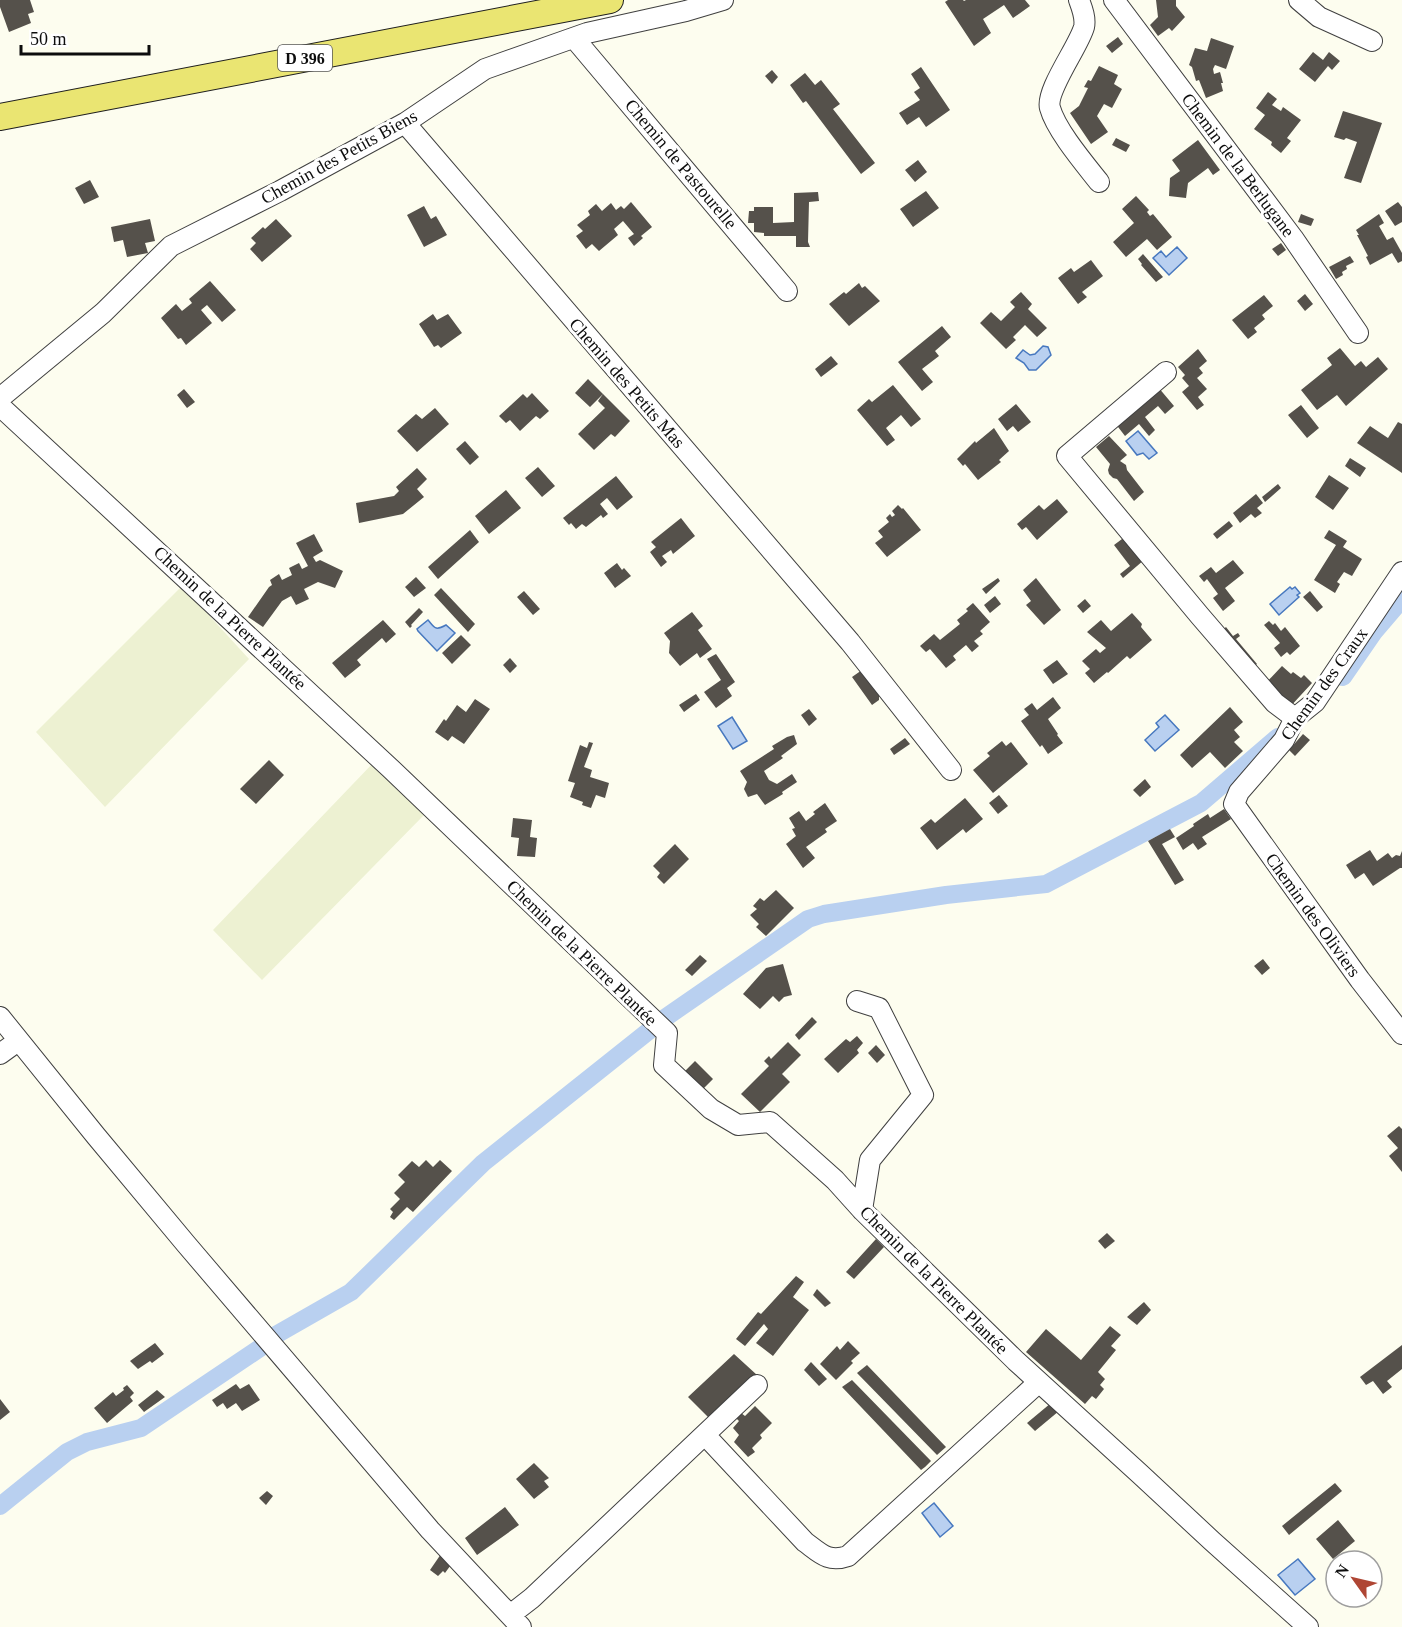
<svg xmlns="http://www.w3.org/2000/svg" width="1402" height="1627" viewBox="0 0 1402 1627" font-family="'Times New Roman',serif">
<style>
.farmland{fill:#edf1d2}
.water{fill:#b9d0f0;stroke:#4778bf;stroke-width:1.5}
.lines{fill:none;stroke-linecap:round;stroke-linejoin:round}
.canal{stroke:#b9d0f0;stroke-width:18}
.building{fill:#55514b}
.minor-casing{stroke:#404040;stroke-width:22}
.major-casing{stroke:#1e1e1e;stroke-width:28}
.minor{stroke:#fff;stroke-width:20}
.major{stroke:#eae572;stroke-width:26}
.labels{text-anchor:middle;dominant-baseline:central;stroke-width:6;stroke-linejoin:round;paint-order:stroke}
.shield{fill:#fff;stroke:#565656;stroke-width:1.5}
.shield-label{font-size:16px;font-weight:bold;fill:#0d0d0d}
.street-label{font-size:18px;fill:#0d0d0d;stroke:#fff}
</style>
<rect width="100%" height="100%" fill="#fdfdef"/>
<path class="farmland" d="M182,586L249,659L105,807L36,732Z
M375,761L424,815L262,980L213,930Z"/>
<path class="water" d="M1177,247L1187,258L1169,275L1153,258L1161,251L1166,257Z
M1043,346L1048,347L1051,355L1036,370H1029L1024,363L1016,358L1023,350L1030,355L1035,354Z
M1138,431L1157,453L1149,459L1143,453L1137,455L1126,441Z
M1290,587L1292,589L1295,587L1300,593L1297,595L1299,597L1279,615L1270,604Z
M428,620C435,628 435,631 446,625L455,633L437,651L418,631L417,629Z
M1165,715L1179,730L1155,751L1145,740L1159,727L1156,723Z
M732,717L747,741L733,749L718,726Z
M934,1503L953,1526L940,1537L922,1513Z
M1298,1559L1315,1579L1295,1595L1278,1575Z"/>
<g class="lines">
<path class="canal" d="M1343,677L1374,632L1402,599
M662,1020L808,919L824,914L946,895L1046,884L1201,803L1278,737
M274,1336L351,1292L483,1163L655,1026
M0,1506L67,1452L87,1442L141,1428L260,1348"/>
</g>
<path class="building" d="M0,0H30L34,12L28,14L31,23L9,32L0,7Z
M948,0H963L964,1L966,0H1025L1030,6L1013,18L1004,5L983,19L991,33L974,46L945,2Z
M1156,0H1176V6L1185,17L1172,31L1169,28L1158,36L1150,25L1158,17Z
M1118,37L1123,44L1112,53L1106,46Z
M1211,38L1234,46L1226,69L1215,65L1213,69L1214,74L1220,72L1223,83H1221L1223,91L1206,98L1199,80L1196,81L1192,67L1189,65L1195,48L1207,51Z
M1313,52L1323,60L1329,52L1340,61L1332,70L1328,66L1315,82L1299,69Z
M1099,66L1118,75L1114,84L1122,89L1112,108L1104,104L1097,116L1108,132L1091,144L1070,113L1079,106L1088,88L1084,87L1088,80L1091,81Z
M921,67L950,110L926,127L919,117L907,125L899,113L920,100L914,92L920,88L911,74Z
M772,70L778,77L772,84L765,76Z
M805,73L815,85L821,80L840,104L833,109L875,163L861,174L806,101L803,103L790,85Z
M1268,92L1277,99L1272,105L1281,111L1283,107L1301,120L1287,138L1291,141L1281,153L1271,145L1272,142L1254,129L1265,115L1256,108Z
M1343,111L1382,123L1361,183L1344,178L1357,142L1346,138L1344,140L1334,137Z
M1116,138L1130,145L1126,152L1112,145Z
M1198,140L1220,170L1213,175L1208,168L1188,183L1186,198L1169,196L1170,178L1180,171L1172,160Z
M918,160L927,172L915,182L905,170Z
M90,180L99,197L84,204L75,188Z
M926,191L939,208L913,227L900,209Z
M818,192L819,201L809,202L808,242L810,247H796V236H764V233L754,232V223H748L749,211H754V207H773V223L794,222V193Z
M1136,196L1149,210L1147,212L1150,216L1153,214L1172,237L1157,250L1147,239L1126,257L1113,242L1134,223L1122,209Z
M631,202L652,227L641,236L643,238L634,246L628,238L634,234L623,221L614,229L618,235L599,251L592,244L586,249L576,236L583,231L577,225L590,215L588,211L596,204L602,211L611,203L616,210L621,206L624,209Z
M1398,202L1402,207V222L1395,226L1385,211Z
M424,206L431,219L436,216L447,235L424,247L407,215Z
M1301,214L1314,219L1311,226L1298,222Z
M1379,214L1384,223L1379,226L1387,240L1393,237L1402,253V261L1398,263L1392,253L1370,265L1366,257L1368,256L1357,235H1359L1356,230Z
M150,219L155,241L145,243L148,253L127,257L123,240L114,242L111,227Z
M276,219L292,236L262,262L250,249L256,243L251,238L263,227L265,229Z
M1281,243L1286,250L1278,256L1272,249Z
M1143,254L1163,277L1156,282L1141,265L1142,264L1138,259Z
M1350,256L1354,262L1346,266L1347,269L1342,272L1343,275L1336,279L1329,267Z
M1091,260L1103,276L1082,292L1087,297L1078,304L1058,278L1071,268L1074,272Z
M210,281L236,310L222,322L207,305L201,310L212,323L186,345L181,338L178,339L161,318L176,304L182,311L192,303L189,299Z
M859,283L862,288L865,286L880,301L849,326L829,304L844,292L846,294Z
M1021,292L1032,304L1028,309L1047,328L1037,337L1025,325L1013,337L1016,340L1006,349L980,323L991,312L1001,321L1015,307L1010,302Z
M1305,294L1313,304L1305,311L1297,301Z
M1264,295L1273,306L1262,315L1265,319L1254,328L1257,332L1248,339L1232,320Z
M433,314L437,320L448,314L462,333L441,348L438,345L434,347L419,324Z
M942,326L951,337L935,351L939,356L922,369L933,382L922,391L898,362Z
M1340,348L1355,366L1361,361L1366,367L1378,357L1388,369L1346,406L1337,395L1317,410L1301,390L1332,365L1327,358Z
M1198,349L1207,361L1199,368L1203,373L1197,378L1207,389L1198,397L1204,405L1197,410L1182,392L1189,386L1182,378L1185,375L1178,367Z
M831,356L838,364L821,377L815,369Z
M588,379L603,394L590,407L575,393Z
M893,385L921,419L911,427L901,415L886,428L895,440L887,446L857,410L869,399L872,402Z
M1158,387L1174,406L1165,414L1158,406L1145,417L1155,430L1149,436L1139,424L1125,436L1115,423Z
M184,389L195,402L187,408L177,395Z
M532,393L549,411L540,419L536,416L520,431L510,420L506,423L499,416L523,394L527,398Z
M603,394L630,421L615,437L611,434L594,450L578,434L605,408L598,401Z
M1016,404L1031,422L1018,432L1013,426L1007,431L998,419Z
M1301,405L1319,428L1307,438L1288,415Z
M435,408L449,424L417,452L397,431L416,414L422,419Z
M1398,422L1402,424V473L1357,443L1370,426L1388,438Z
M994,428L1009,451L999,460L1001,462L978,480L965,464L963,466L957,459L975,441L976,443Z
M1109,436L1127,455L1120,461L1126,465L1127,470L1144,492L1134,501L1117,479L1113,478L1109,474L1108,470L1110,464L1096,447Z
M465,441L479,457L470,465L456,449Z
M1350,458L1366,468L1360,477L1345,466Z
M538,467L555,486L542,497L525,478Z
M417,468L427,479L417,489L424,497L403,514L359,523L356,503L394,496L399,491L396,487Z
M1329,475L1349,488L1333,510L1315,497Z
M616,476L633,497L617,510L607,498L600,504L608,514L603,518L601,515L586,527L582,524L576,529L571,523L569,525L563,518Z
M1278,484L1281,488L1265,502L1262,497Z
M506,490L521,508L489,534L475,516Z
M1256,494L1263,503L1257,508L1262,513L1255,518L1251,514L1240,523L1233,513Z
M1057,499L1068,512L1037,540L1026,527L1022,530L1017,524L1039,505L1044,510Z
M898,505L902,509L903,508L921,530L887,557L875,543L883,537L878,531L889,522L886,518L890,514L892,517L895,515L892,511Z
M681,518L695,536L673,554L671,550L662,556L667,562L661,567L650,552L656,547L651,542Z
M1229,521L1233,526L1217,539L1213,534Z
M470,530L479,542L438,579L428,567Z
M1329,530L1347,541L1343,547L1362,559L1352,576L1344,572L1337,582L1340,584L1335,593L1314,580L1336,545L1324,538Z
M314,534L323,551L313,557L316,562L320,560L343,571L335,588L318,582L304,589L309,599L296,605L291,596L282,601L263,627L248,617L269,587L272,585L270,580L279,574L282,580L292,575L289,568L299,563L302,569L308,566L296,543Z
M1126,536L1144,560L1123,578L1120,574L1130,566L1114,545Z
M1233,560L1244,573L1225,588L1235,601L1223,611L1213,598L1218,594L1207,579L1204,582L1199,576L1211,567L1216,573Z
M617,563L622,570L624,568L631,576L615,588L604,573Z
M416,577L426,588L414,597L405,587Z
M998,578L1000,581L986,594L982,589Z
M1036,578L1061,610L1044,625L1026,605L1031,601L1023,590Z
M441,588L475,624L468,632L434,595Z
M524,591L540,609L533,615L517,597Z
M1310,591L1323,607L1317,612L1303,597Z
M995,596L1001,604L990,613L984,605Z
M1085,599L1091,606L1083,613L1077,606Z
M973,603L990,622L980,631L983,634L974,641L979,646L972,652L966,645L953,656L956,660L946,668L930,649L926,652L920,646L934,634L940,640L960,624L957,620L968,611L966,609Z
M419,608L423,612L411,625L412,626L410,628L405,622Z
M692,612L703,626L698,630L712,649L700,658L697,653L680,666L669,653L670,641L664,633Z
M1132,613L1142,624L1141,627L1152,640L1130,659L1127,656L1108,673L1107,672L1094,683L1085,673L1090,669L1082,661L1096,649L1100,653L1106,648L1087,632L1101,620L1111,631Z
M383,620L396,634L386,643L382,638L357,660L361,665L345,678L332,663Z
M1269,621L1273,625L1275,623L1281,631L1285,627L1300,646L1290,655L1287,652L1281,657L1274,648L1280,643L1264,625Z
M1226,627L1233,636L1238,633L1240,636L1236,639L1257,664L1250,670L1219,633Z
M461,635L471,645L452,664L442,653Z
M716,654L735,682L727,688L732,696L716,708L704,692L721,680L707,659Z
M510,658L517,666L510,673L503,665Z
M1057,660L1068,674L1053,684L1043,670Z
M1282,666L1291,674L1293,672L1301,678L1304,675L1312,683L1289,708L1265,684Z
M862,670L879,693V700L872,705L852,677Z
M696,694L700,700L684,712L679,705Z
M1053,697L1061,708L1048,719L1058,734L1057,735L1063,743L1048,754L1042,745L1040,747L1021,721L1029,715L1024,709L1032,703L1037,710Z
M475,699L490,709L464,744L452,736L448,741L435,732L444,719L446,721L457,705L466,712Z
M1230,707L1243,722L1234,730L1240,737L1234,742L1243,751L1225,768L1210,752L1192,768L1180,755Z
M809,709L817,719L809,726L801,715Z
M1303,734L1310,740L1295,756L1289,750Z
M794,735L797,744L781,756L783,758L764,771L769,780L777,784L792,774L797,782L782,792L783,794L765,805L757,794L748,797L744,789L747,782L740,771L774,749L772,746L787,737Z
M905,738L910,744L894,755L890,749Z
M1002,741L1006,746L1011,742L1028,764L993,793L973,770L990,756L987,753Z
M589,742L593,743L584,767L592,770L590,777L609,783L605,798L596,795L591,808L582,805L583,802L570,797L575,783L568,781L580,745L587,748Z
M269,760L284,775L256,804L240,789Z
M1145,779L1151,787L1140,797L1133,790Z
M999,795L1008,806L998,814L989,803Z
M965,798L983,819L966,833L963,829L937,850L920,828L931,819L935,823Z
M825,803L837,821L825,829L827,832L806,847L815,858L803,868L786,844L796,836L792,829L795,828L789,818L799,811L806,821L815,814L813,812Z
M1224,809L1231,819L1202,837L1207,844L1198,850L1193,843L1183,850L1176,838L1194,826L1193,824L1208,814L1210,818Z
M513,818L532,820L530,837L537,838L535,857L517,856L519,838L511,837Z
M1170,829L1175,837L1162,844L1184,880L1175,885L1148,841Z
M675,844L689,859L664,884L657,877L660,873L653,866Z
M1370,850L1377,861L1388,853L1392,858L1396,855L1400,856L1402,851V868H1400L1373,886L1364,873L1355,879L1346,865Z
M776,890L794,908L766,936L756,927L759,924L750,915L757,909L753,906L760,898L764,901Z
M700,955L707,961L692,976L685,970Z
M1263,959L1270,968L1262,975L1254,966Z
M783,964L792,995L784,997L779,1002L773,996L760,1009L743,994L766,968Z
M812,1017L817,1022L799,1040L795,1035Z
M857,1036L863,1043L857,1050L859,1053L838,1073L824,1059L846,1039L850,1042Z
M788,1042L801,1055L782,1074L790,1082L760,1112L741,1094L769,1066L764,1061L769,1056L771,1059Z
M876,1045L885,1055L877,1063L868,1053Z
M695,1061L713,1079L702,1090L684,1072Z
M1399,1126L1402,1129V1172L1389,1156L1398,1148L1387,1136Z
M426,1160L433,1167L440,1160L452,1171L413,1212L407,1207L394,1220L390,1217L393,1212L390,1209L400,1199L394,1193L405,1182L398,1175L412,1161L419,1167Z
M1107,1233L1115,1241L1105,1249L1098,1241Z
M876,1239L884,1247L854,1279L846,1272Z
M796,1276L804,1282L793,1297L809,1310L773,1356L756,1343L768,1329L764,1324L745,1346L736,1339L758,1312L761,1314Z
M817,1289L831,1303L825,1307L813,1295Z
M1144,1302L1151,1310L1137,1325L1127,1317Z
M1110,1326L1121,1335L1111,1346L1116,1350L1098,1372L1105,1379L1100,1385L1104,1389L1096,1399L1092,1396L1085,1404L1026,1352L1046,1329L1081,1360Z
M848,1341L860,1353L851,1361L853,1363L836,1380L820,1364L837,1346L840,1350Z
M155,1343L164,1354L152,1363L150,1361L138,1369L130,1361Z
M1402,1345V1369L1387,1381L1392,1387L1383,1394L1373,1381L1366,1385L1360,1377Z
M734,1354L757,1375L711,1420L688,1397Z
M811,1362L827,1379L819,1386L804,1370Z
M867,1365L946,1447L937,1455L857,1373Z
M852,1380L931,1461L925,1467L921,1470L842,1387Z
M236,1384L240,1389L249,1384L260,1400L242,1411L236,1403L227,1409L223,1403L217,1407L212,1400Z
M127,1385L134,1393L130,1397L133,1401L107,1423L94,1408L113,1392L116,1396L124,1390L123,1388Z
M157,1390L165,1397L144,1412L138,1405Z
M0,1399L10,1412L0,1420Z
M1051,1403L1059,1411L1035,1431L1027,1423Z
M755,1406L772,1423L760,1435L762,1438L752,1448L755,1452L748,1457L734,1442L739,1435L733,1428L739,1421L736,1418L741,1413L745,1416Z
M534,1463L549,1478L544,1481L549,1487L534,1499L516,1479Z
M1335,1483L1342,1491L1289,1535L1282,1526Z
M267,1491L273,1496L266,1505L259,1498Z
M505,1507L519,1525L477,1555L465,1538Z
M1338,1520L1355,1541L1333,1559L1316,1539Z
M441,1554L453,1562L445,1573L443,1571L438,1576L430,1570Z"/>
<g class="lines">
<defs>
<path id="minor" d="M1079,0C1082,8 1086,18 1084,27C1079,46 1045,91 1050,108C1056,130 1084,163 1099,182
M1114,0L1293,238L1358,333
M1299,0L1319,17L1372,41
M574,38L787,291
M405,123L850,642L951,770
M1166,372L1067,456L1200,616L1275,703L1295,718
M0,398L103,313L171,246L280,191L405,123L485,69L587,33L686,11L723,0
M0,406L390,768L667,1033L664,1065L711,1109L738,1125L770,1122L835,1180L862,1210L1016,1361L1140,1474L1212,1541L1308,1627
M1402,572L1315,702L1295,718L1284,740L1239,792L1234,804L1360,980L1402,1034
M857,1001L879,1008L923,1095L870,1160L862,1210
M0,1017L96,1136L186,1244L430,1530L521,1627
M0,1054L18,1041
M705,1435L805,1542C820,1553 828,1563 848,1556L1039,1382
M510,1615L532,1598L757,1385"/>
<path id="major" d="M0,117L610,0"/>
</defs>
<use href="#minor" class="minor-casing"/>
<use href="#major" class="major-casing"/>
<use href="#minor" class="minor"/>
<use href="#major" class="major"/>
</g>
<g class="labels">
<rect class="shield" x="278" y="45" width="54" height="26" rx="4.5"/>
<g class="shield-label">
<text x="305" y="58">D 396</text>
</g>
<g class="street-label">
<text transform="translate(339 157) rotate(-29)">Chemin des Petits Biens</text>
<text transform="translate(681 164) rotate(50)">Chemin de Pastourelle</text>
<text transform="translate(1238 165) rotate(53)">Chemin de la Berlugane</text>
<text transform="translate(627 383) rotate(49)">Chemin des Petits Mas</text>
<text transform="translate(230 618) rotate(43)">Chemin de la Pierre Plantée</text>
<text transform="translate(1324 684) rotate(-54)">Chemin des Craux</text>
<text transform="translate(1313 915) rotate(54)">Chemin des Oliviers</text>
<text transform="translate(582 953) rotate(44)">Chemin de la Pierre Plantée</text>
<text transform="translate(934 1280) rotate(45)">Chemin de la Pierre Plantée</text>
</g>
</g>
<g transform="translate(1354 1579) rotate(304)"><circle r="28" fill="#ffffff" stroke="#9e9e9e" stroke-width="1.5"/>
<path d="M0-4.5L10 22L0 15L-10 22Z" fill="#af4634"/>
<text y="-9" font-size="16" font-weight="bold" text-anchor="middle" fill="#0d0d0d">N</text>
</g>
<path d="M21 45v9h128v-9" fill="none" stroke="#0d0d0d" stroke-width="3"/>
<text x="30" y="45" font-size="18" fill="#0d0d0d" stroke="#ffffff" stroke-width="4.5" paint-order="stroke">50 m</text>
</svg>
